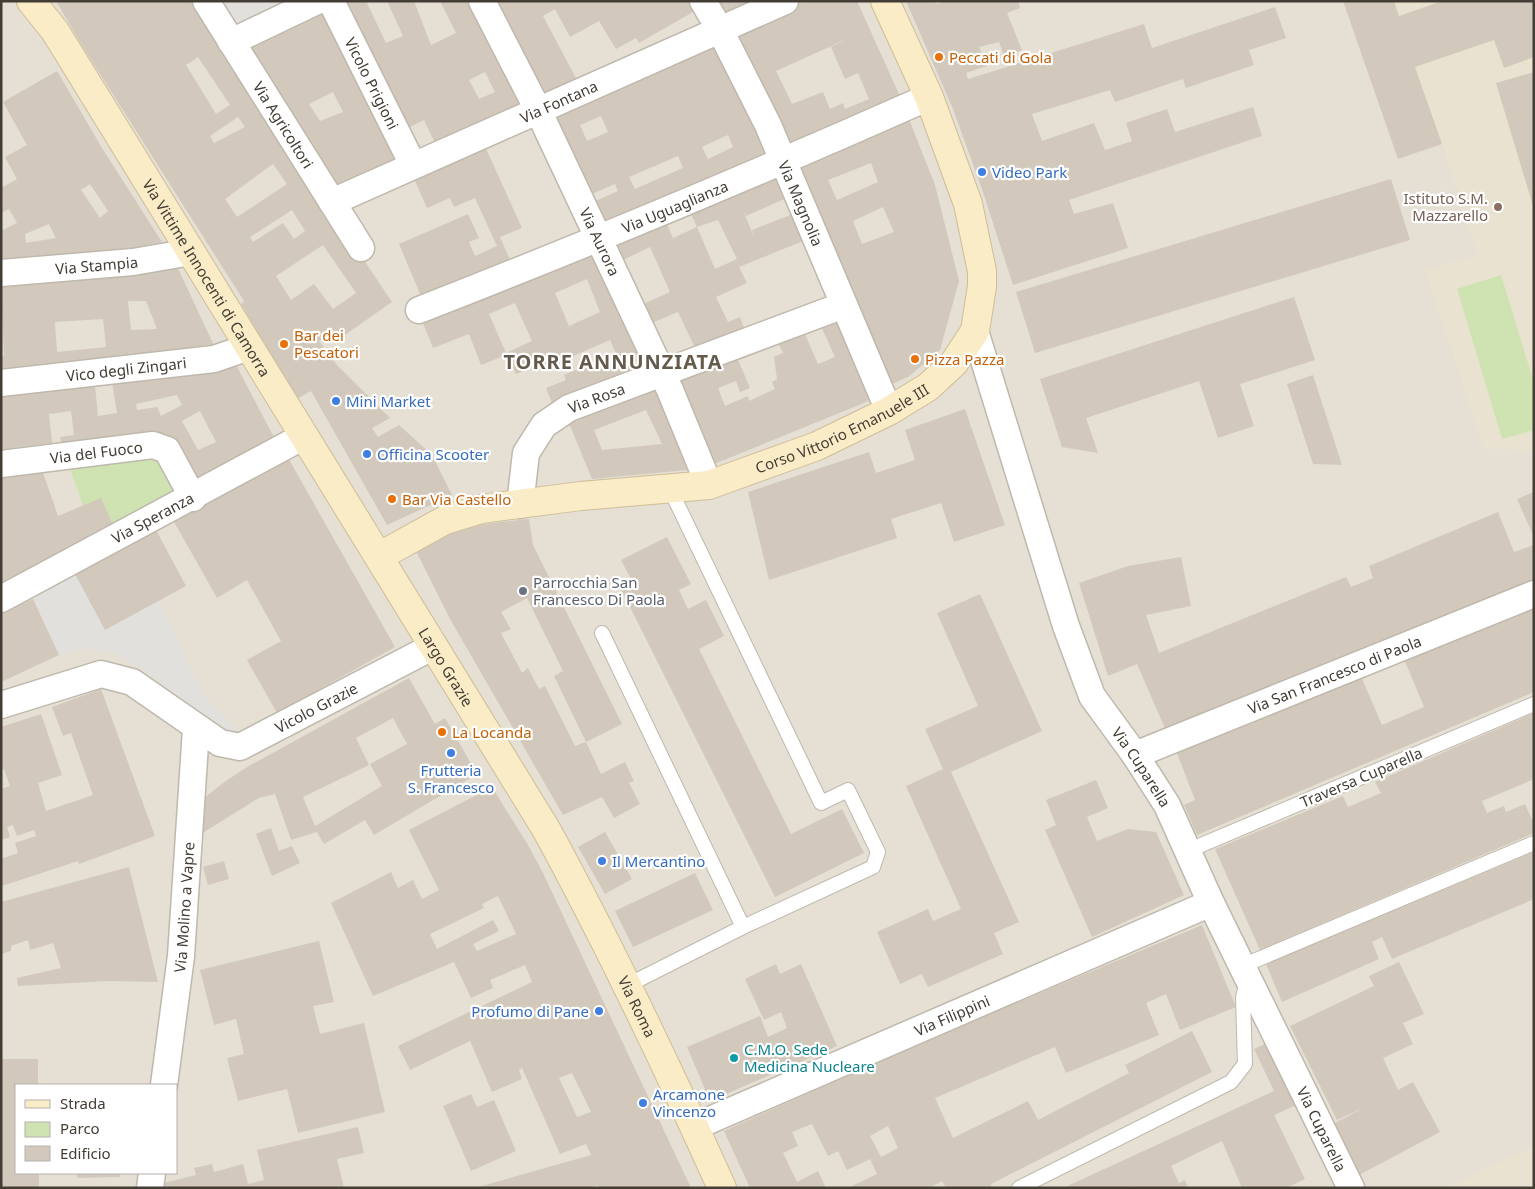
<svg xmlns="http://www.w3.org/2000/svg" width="1535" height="1189" viewBox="0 0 1535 1189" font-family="'Noto Sans',sans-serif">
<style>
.residential{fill:#e5dfd4;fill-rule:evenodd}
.education{fill:#e9e2d0}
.green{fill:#cee3b1}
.parking{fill:#e2e0dd}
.building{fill:#d2c9bc;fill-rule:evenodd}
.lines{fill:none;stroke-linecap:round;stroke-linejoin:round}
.lane-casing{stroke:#bfb8ac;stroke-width:16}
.street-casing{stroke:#bfb8ac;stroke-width:29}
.secondary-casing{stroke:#cebe98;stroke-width:30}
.lane{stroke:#fff;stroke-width:14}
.street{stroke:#fff;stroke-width:26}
.secondary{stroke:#faecc6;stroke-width:28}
.food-dot{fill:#e8710a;stroke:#fff;stroke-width:2}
.shop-dot{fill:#3f7fe0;stroke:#fff;stroke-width:2}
.education-dot{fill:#8d6e63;stroke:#fff;stroke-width:2}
.worship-dot{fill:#6b7280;stroke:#fff;stroke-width:2}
.culture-dot{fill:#0f9aa8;stroke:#fff;stroke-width:2}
.labels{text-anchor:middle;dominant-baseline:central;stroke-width:4.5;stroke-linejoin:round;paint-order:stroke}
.food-label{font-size:15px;fill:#c56008;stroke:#fff;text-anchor:start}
.street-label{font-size:15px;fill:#433d35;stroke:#fff}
.shop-label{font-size:15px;fill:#366cbe;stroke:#fff;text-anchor:start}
.education-label{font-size:15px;fill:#785e54;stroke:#fff;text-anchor:end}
.worship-label{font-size:15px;fill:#5b616d;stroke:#fff;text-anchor:start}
.culture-label{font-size:15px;fill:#0d838f;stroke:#fff;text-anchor:start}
.district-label{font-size:20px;font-weight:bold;letter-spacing:1px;fill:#655b4d;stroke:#fff}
</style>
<rect width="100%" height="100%" fill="#f1ede5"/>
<path class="residential" d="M1,1H1534V1188H1ZM16,1085H176V1173H16Z"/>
<path class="education" d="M1343,1H1534V450L1484,449L1425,270L1478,255L1442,144L1398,159Z
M1534,1147V1188H1447L1490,1166Z"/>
<path class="green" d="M1501,275L1534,383V430L1502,439L1457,289Z
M163,455L184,494L116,532L83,505L70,469Z"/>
<path class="parking" d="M216,1H301L234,32Z
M75,574L159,601L202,693L241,735L233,738L200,717L144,669L114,653L88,648L59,655L33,599Z"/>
<path class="building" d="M56,1H196L305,172L392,302L339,339L333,332L319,341L336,364L390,418L372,428L378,437L399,425L432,455L452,495L387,525L311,391L297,399L241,304L244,301L81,44ZM198,57L230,105L216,114L186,65ZM238,117L245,127L214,143L210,136ZM273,164L287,184L237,217L225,199ZM292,210L305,231L294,239L283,223L253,242L250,237ZM323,245L356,293L333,309L314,284L291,300L276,276Z
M340,1H371L367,3L386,43L403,36L387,1H414L431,45L456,33L440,1H470L521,104L436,145L424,120L404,130ZM485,72L495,92L479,99L469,80Z
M490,1H696L700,8L639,43L636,38L616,49L599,21L570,37L555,9L543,16L578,82L542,100Z
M717,1H763L727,18Z
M804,1H857L903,103L786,154L731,34ZM849,38L831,47L845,79L858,73L869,99L845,109L843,103L830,109L823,92L792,104L776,71Z
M906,1H935L936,4L946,1H1018L1020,8L1007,13L1022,50L1004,56L999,42L979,47L987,66L966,73L968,79L1144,24L1152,48L1275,7L1286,38L1249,50L1254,65L1186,88L1183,79L1115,102L1110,90L1032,114L1042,141L1094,123L1105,150L1132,141L1126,123L1167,109L1175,132L1253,107L1262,136L1069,200L1074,214L1113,203L1128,248L1013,285L983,192L953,109Z
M1343,1H1394L1399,16L1442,1H1534V57L1504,68L1494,40L1415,67L1442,144L1398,159Z
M326,8L400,158L331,188L244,49ZM333,92L343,112L320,121L309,104Z
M718,40L773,157L603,231L591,203L618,191L615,184L585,197L548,115ZM601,116L608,132L587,141L580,125ZM728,135L733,147L708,159L702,147ZM678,156L683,168L635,189L629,177Z
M57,71L102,148L162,242L111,252L1,260V231L17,223L9,209L1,213V183L3,187L17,179L5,157L27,145L3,102ZM90,184L108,211L100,218L81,190ZM49,224L56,238L26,243L25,234Z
M1534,72V205L1533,206L1496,83Z
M909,119L935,185L959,281L940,350L908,377L885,387L795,165ZM871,163L878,182L837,200L828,180ZM883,207L894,232L862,244L853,221Z
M483,142L522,228L500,237L511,262L423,301L399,244L468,214L479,238L469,242L475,256L497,246L475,198L454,207L450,198L427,208L412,174Z
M780,171L791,196L746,216L743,210L754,237L752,230L798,212L808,239L739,267L747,283L716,297L728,322L740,317L746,334L731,340L728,333L695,348L678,312L647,325L639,306L670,292L650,247L619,262L612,244L665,220L673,238L697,227L715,269L737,259L718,220L697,227L689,210Z
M1391,179L1410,240L1035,353L1016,292Z
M595,247L649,372L554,408L546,388L566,380L564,375L587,365L589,370L618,358L610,340L539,371L537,365L516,374L506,353V355L481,365L469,334L433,348L421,318ZM587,279L600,312L569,326L555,293ZM515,303L532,341L506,353L489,314Z
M176,264L217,352L1,377V357L4,356L1,280ZM128,301H146L157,329L131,330ZM103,319L106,347L57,352L55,322Z
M1294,297L1315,360L1240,384L1254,426L1218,438L1199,381L1086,418L1098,453L1062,447L1040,379Z
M841,316L876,398L707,467L673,381L736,355L750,388L740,392L736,381L718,388L725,406L748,396L749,401L775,389L772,382L777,379L774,357L783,353L776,338L802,327L818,364L835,357L820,324Z
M234,361L277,443L194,486L171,440L162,434L62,447L60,437L74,435L71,411L49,414L52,443L10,448L11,454L1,455V394L95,386L98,416L117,413L112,382ZM177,395L182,405L161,416L157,407L137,410L136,404ZM200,411L216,442L198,450L182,421Z
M1313,375L1342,465L1313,464L1287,384Z
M657,381L698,469L592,479L566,416ZM646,410L662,444L602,450L594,430Z
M965,409L1005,525L954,542L941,503L891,519L897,538L769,580L748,492L869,452L876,473L915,460L905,430Z
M287,456L395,647L277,713L247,660L281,641L247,580L217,598L173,520Z
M42,470L58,516L101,498L116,532L1,589V477Z
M1534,492V537L1517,499Z
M1498,512L1514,552L1534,545V583L1167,733L1137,664L1108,676L1079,583L1128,566L1181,557L1191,606L1146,615L1159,653L1346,577L1351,587L1373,578L1369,566Z
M529,519L533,545L622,724L586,742L601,774L625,762L634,781L629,783L640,804L614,818L602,797L563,815L450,619L415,549L466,526ZM527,598L563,671L554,676L586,742L575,746L545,686L539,689L528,668L522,673L501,633L511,629L501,612Z
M156,530L186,586L105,630L75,574Z
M667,537L691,584L679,590L688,609L706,600L724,636L699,649L791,834L842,809L864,853L775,897L621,589L633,583L621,560Z
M980,594L1042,731L951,772L1019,922L994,933L1003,954L928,987L922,974L900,984L877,932L928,909L933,921L961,909L906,786L943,769L925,729L978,706L937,613Z
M33,599L59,655L1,682V614Z
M1534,602V692L1197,835L1184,805L1195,800L1175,748L1360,674L1382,725L1424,707L1402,654Z
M409,678L435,724L445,718L477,774L374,835L365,820L324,844L317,832L291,840L275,794L259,798L201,834L203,799L223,783L247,767ZM393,718L407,744L370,764L382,786L315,826L303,797L369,765L356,738Z
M101,689L155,836L79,864L78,861L2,886L1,859L18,853L15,843L36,836L34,830L17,836L13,825L7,827L10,837L1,840V789L10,786L4,769L1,770V727L41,714L62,775L38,783L46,811L93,795L71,733L63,736L52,707Z
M1534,713V779L1482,801L1487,813L1504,806L1506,812L1525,804L1534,824V833L1260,950L1215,849L1343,796L1348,807L1381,793L1375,782Z
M1096,780L1108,808L1087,817L1097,841L1128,829L1156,832L1184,895L1092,937L1045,830L1056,825L1046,800Z
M492,787L528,845L543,873L691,1188H599L598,1185L589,1188H475L591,1155L586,1144L560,1154L522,1068L519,1070L522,1079L492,1092L470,1041L410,1070L398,1046L532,982L525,965L490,980L493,988L471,998L454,962L373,996L331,903L391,872L398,888L413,880L422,899L439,890L409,830ZM498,896L516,934L477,951L473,944L499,931L493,920L437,949L430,934L484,908L482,904ZM572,1073L591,1112L577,1117L559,1078Z
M271,828L279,851L292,846L300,863L272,876L256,834Z
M605,832L632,879L605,894L578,847Z
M1534,852V899L1392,959L1382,937L1372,942L1379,959L1282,1002L1266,964Z
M224,861L229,879L208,885L203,867Z
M129,867L158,982L108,981L18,986L17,978L61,968L53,943L30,950L28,940L11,946V951L1,954V902Z
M695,873L713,910L633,947L615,911Z
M1202,925L1236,1007L1180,1030L1166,994L1146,1003L1159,1035L1066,1073L1055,1047L935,1098L953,1138L1028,1101L1038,1120L1129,1073L1125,1065L1192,1031L1212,1072L991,1184L992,1188H946L942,1181L929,1188H848L877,1174L870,1159L847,1170L838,1151L828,1156L812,1124L792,1132L798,1146L783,1153L797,1182L818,1171L826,1188H750L724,1131L904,1050ZM888,1126L898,1148L881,1157L870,1136Z
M319,941L334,1002L313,1006L320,1034L364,1023L385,1112L298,1133L287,1089L238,1101L227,1058L244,1054L236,1019L214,1025L200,970Z
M1399,962L1424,1014L1403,1023L1413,1044L1383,1058L1398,1090L1413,1082L1440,1132L1359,1175L1333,1124L1365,1107L1337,1120L1290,1026L1374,986L1369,976Z
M776,964L780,974L801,964L837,1046L710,1101L687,1047L760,1016L768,1037L787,1028L781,1012L764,1020L745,979Z
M1272,1041L1301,1103L1274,1115L1305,1179L1286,1188H1242L1222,1141L1171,1166L1179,1183L1185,1180L1188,1188H1130L1129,1186L1124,1188H1063L1274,1091L1254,1049Z
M1,1059H38V1085H16V1173H39V1188H1Z
M471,1094L477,1107L494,1100L516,1151L471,1171L443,1106Z
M358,1127L364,1153L337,1159L344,1188H165L164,1183L196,1175L194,1168L212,1164L214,1172L243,1164L248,1184L264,1180L257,1150Z
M77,1173H120V1177L77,1178Z"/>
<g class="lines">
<defs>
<path id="lane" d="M602,633L743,927
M1187,851L1534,704
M1242,966L1534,843
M628,985L743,927L873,867L878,852L848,790L821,803L670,489
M1019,1188L1231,1082L1245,1064L1243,998L1247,980"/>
<g id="street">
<path id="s1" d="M206,1L361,248"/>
<path id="s2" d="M331,1L413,165"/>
<path id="s3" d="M482,1L538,110L670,390L709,485"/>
<path id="s4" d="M703,1L720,30L768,125L889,411"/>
<path d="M231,42L317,1"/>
<path id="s5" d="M332,202L785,1"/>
<path id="s6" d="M1,273L133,262L191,252"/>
<path id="s7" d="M419,310C591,243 760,172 929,97"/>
<path id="s8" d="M975,331L1066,626L1092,696L1135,755L1167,805L1211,903L1351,1188"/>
<path id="s9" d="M1,383L214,359L249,347"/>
<path id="s10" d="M1,464L153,445L167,450L193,498"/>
<path id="s11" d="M520,505L526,453L544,425L569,408L844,305"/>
<path id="s12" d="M1,599L304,436"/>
<path id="s13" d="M1,705L101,674L132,682L220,743L240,747L434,646"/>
<path id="s14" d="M1135,755L1534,594"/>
<path id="s15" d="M164,1085L181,956L196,729"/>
<path id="s16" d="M694,1127L1211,903"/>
<path d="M150,1188L152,1173"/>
</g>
<g id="secondary">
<path id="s17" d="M31,1L55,31L546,829C610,946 667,1066 722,1188"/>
<path id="s18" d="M380,556L445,520L481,509L581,496L709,485L817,446L889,411L928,387L954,363L975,331L982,286V271L968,204L929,97L885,1"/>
</g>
</defs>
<use href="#lane" class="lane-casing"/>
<use href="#street" class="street-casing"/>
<use href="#secondary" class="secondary-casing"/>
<use href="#lane" class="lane"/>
<use href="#street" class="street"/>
<use href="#secondary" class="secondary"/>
</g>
<g class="food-dot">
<circle cx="939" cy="57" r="5"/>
<circle cx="284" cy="344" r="5"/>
<circle cx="915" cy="359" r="5"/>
<circle cx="392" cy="499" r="5"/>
<circle cx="442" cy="732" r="5"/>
</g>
<g class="shop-dot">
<circle cx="982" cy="172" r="5"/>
<circle cx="336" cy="401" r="5"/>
<circle cx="367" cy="454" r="5"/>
<circle cx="451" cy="753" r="5"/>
<circle cx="602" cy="861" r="5"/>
<circle cx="599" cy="1011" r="5"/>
<circle cx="643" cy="1103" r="5"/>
</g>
<circle class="education-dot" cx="1498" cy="207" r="5"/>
<circle class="worship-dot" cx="523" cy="591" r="5"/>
<circle class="culture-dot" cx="734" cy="1058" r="5"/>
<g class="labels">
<g class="food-label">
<text x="949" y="57">Peccati di Gola</text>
<text x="294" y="335">Bar dei<tspan x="294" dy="17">Pescatori</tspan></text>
<text x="925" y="359">Pizza Pazza</text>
<text x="402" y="499">Bar Via Castello</text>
<text x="452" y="732">La Locanda</text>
</g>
<g class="street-label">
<text stroke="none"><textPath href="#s2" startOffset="92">Vicolo Prigioni</textPath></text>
<text stroke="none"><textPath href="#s5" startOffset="248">Via Fontana</textPath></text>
<text stroke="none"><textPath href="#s1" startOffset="146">Via Agricoltori</textPath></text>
<text stroke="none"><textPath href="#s4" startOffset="225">Via Magnolia</textPath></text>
<text stroke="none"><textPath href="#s7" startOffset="276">Via Uguaglianza</textPath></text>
<text stroke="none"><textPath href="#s3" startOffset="268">Via Aurora</textPath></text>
<text stroke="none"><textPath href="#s6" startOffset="96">Via Stampia</textPath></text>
<text stroke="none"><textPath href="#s17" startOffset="328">Via Vittime Innocenti di Camorra</textPath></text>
<text stroke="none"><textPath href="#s9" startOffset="126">Vico degli Zingari</textPath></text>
<text stroke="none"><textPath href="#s11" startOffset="145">Via Rosa</textPath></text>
<text stroke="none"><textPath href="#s18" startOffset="486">Corso Vittorio Emanuele III</textPath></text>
<text stroke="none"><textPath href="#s10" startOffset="96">Via del Fuoco</textPath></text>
<text stroke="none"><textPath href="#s12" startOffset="172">Via Speranza</textPath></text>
<text stroke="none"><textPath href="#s17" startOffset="785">Largo Grazie</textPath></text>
<text stroke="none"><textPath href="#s14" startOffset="215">Via San Francesco di Paola</textPath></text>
<text stroke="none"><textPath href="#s13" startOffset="350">Vicolo Grazie</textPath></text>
<text stroke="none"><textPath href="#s8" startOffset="470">Via Cuparella</textPath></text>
<text transform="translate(1361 777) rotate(-23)">Traversa Cuparella</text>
<text stroke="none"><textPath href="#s15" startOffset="179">Via Molino a Vapre</textPath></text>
<text stroke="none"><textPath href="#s17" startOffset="1175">Via Roma</textPath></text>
<text stroke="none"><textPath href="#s16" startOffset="281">Via Filippini</textPath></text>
<text stroke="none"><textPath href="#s8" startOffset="875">Via Cuparella</textPath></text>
</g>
<g class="shop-label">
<text x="992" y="172">Video Park</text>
<text x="346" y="401">Mini Market</text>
<text x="377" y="454">Officina Scooter</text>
<text x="451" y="770" text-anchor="middle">Frutteria<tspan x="451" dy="17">S. Francesco</tspan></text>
<text x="612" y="861">Il Mercantino</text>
<text x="589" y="1011" text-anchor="end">Profumo di Pane</text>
<text x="653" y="1094">Arcamone<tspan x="653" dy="17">Vincenzo</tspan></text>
</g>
<g class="education-label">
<text x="1488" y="198">Istituto S.M.<tspan x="1488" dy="17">Mazzarello</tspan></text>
</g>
<g class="worship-label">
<text x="533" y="582">Parrocchia San<tspan x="533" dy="17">Francesco Di Paola</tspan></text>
</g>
<g class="culture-label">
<text x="744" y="1049">C.M.O. Sede<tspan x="744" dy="17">Medicina Nucleare</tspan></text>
</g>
<g class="district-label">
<text x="613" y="361">TORRE ANNUNZIATA</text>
</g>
</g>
<rect width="1535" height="1189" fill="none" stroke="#433d35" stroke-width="5"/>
<rect x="15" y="1084" width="162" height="90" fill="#ffffff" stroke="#b4b1ae"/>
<rect x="25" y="1100" width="25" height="8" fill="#faecc6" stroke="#b4b1ae"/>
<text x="60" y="1109" font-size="15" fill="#433d35">Strada</text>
<rect x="25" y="1122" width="25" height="15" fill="#cee3b1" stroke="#b4b1ae"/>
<text x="60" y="1134" font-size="15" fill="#433d35">Parco</text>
<rect x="25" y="1146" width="25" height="15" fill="#d2c9bc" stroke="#b4b1ae"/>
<text x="60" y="1159" font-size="15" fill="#433d35">Edificio</text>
</svg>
